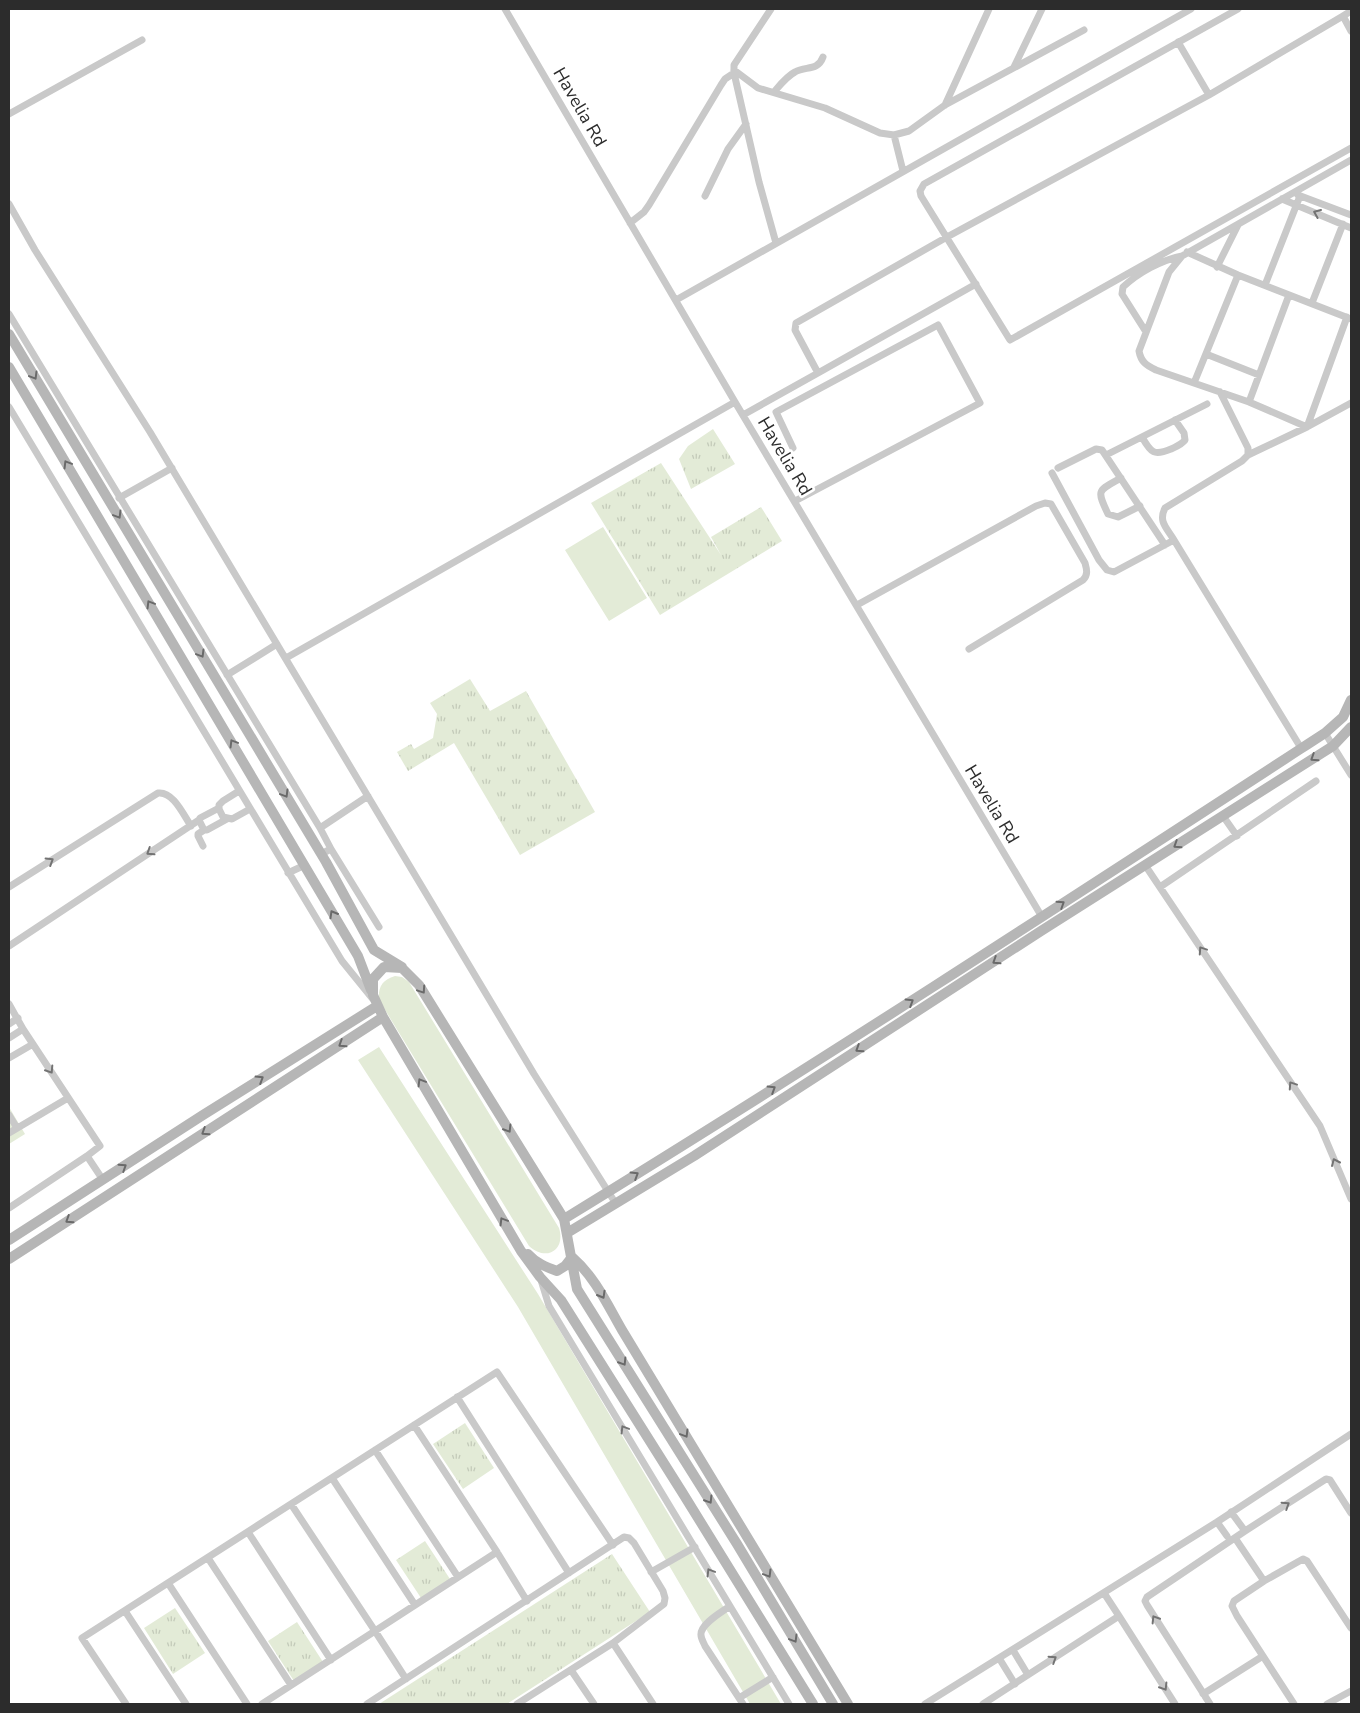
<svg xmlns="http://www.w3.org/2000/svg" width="1360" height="1713" viewBox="0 0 1360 1713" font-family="'Nunito Sans',sans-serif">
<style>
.grass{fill:#e3ebd7}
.park{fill:url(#park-tufts)}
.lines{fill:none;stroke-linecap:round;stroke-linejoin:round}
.street{stroke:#c9c9c9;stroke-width:7}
.secondary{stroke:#b6b6b6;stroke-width:10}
.oneway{stroke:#737373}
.oneway2{stroke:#6a6a6a}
.labels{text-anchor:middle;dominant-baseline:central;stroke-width:5;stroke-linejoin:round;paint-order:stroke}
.street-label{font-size:18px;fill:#2c2c2c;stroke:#fff}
</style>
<defs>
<pattern id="park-tufts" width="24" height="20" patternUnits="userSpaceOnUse" patternTransform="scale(1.25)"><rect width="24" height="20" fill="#e3ebd7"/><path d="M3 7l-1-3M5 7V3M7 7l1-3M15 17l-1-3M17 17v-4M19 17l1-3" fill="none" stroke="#c3cab9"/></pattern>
</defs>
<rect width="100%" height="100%" fill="#fff"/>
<path class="grass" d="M603,527L647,598L609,621L565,550Z
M395,976L402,977L409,982L559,1228C566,1250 546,1262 529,1246L379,1000C378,987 382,980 395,976Z
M379,1047L538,1294L781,1704H750L518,1307L358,1060Z"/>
<path class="park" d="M713,429L735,464L691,489L679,459L688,446Z
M661,463L721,555L711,537L761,507L782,541L660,615L591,503Z
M470,679L490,711L526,691L595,812L520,855L454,743L408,771L397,752L411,744L414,749L433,738L437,714L430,703Z
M9,1107L25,1134L9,1144Z
M465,1423L494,1468L463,1489L433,1444Z
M425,1541L450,1579L421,1598L396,1560Z
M612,1554L650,1612L507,1704H379Z
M175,1608L205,1653L173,1674L144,1628Z
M297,1622L323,1662L294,1681L268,1641Z"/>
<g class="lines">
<path class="street" d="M505,9L735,402L1042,917
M771,9L734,65V73L759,182L776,243
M1238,9L924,184L920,191L921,196L1010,340L1351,148
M1343,16L1351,11
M1178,42L1209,95
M1014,67L1042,9
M734,70L758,88L825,108L880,133L894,135L909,131L945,105L1084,30
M774,92C780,85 787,76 795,72C806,66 818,71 823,57
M945,105L989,9
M9,114L142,40
M894,135L903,171
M1351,160L1182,256L1169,272L1139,351C1141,362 1146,365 1156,370L1249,402L1307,427L1351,403
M1298,195L1351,215
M705,196L728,149L746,124
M1282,199L1351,228
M9,204L35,250L150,432L534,1074L616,1204
M630,223L644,212L649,205L721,85L725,79L734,73
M1187,252L1238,275L1351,319
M1217,267L1238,225
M1265,285L1300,196
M676,300L1191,9
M1312,303L1343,224
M9,314L320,828L331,849L321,854
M1146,332L1122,294L1123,287C1138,273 1161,260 1182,256
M1206,354L1259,375
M818,373L976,284
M1194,383L1238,275
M1249,402L1289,295
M9,407L342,961L372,998
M743,415L818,373L795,330L796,323L947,237L1209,95L1343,16L1351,31
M1142,437C1151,453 1154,456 1171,449C1177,446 1181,445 1185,440L1184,433L1175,420
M793,448L776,412L938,325L980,403L795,501
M1106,455L1207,404
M1248,455L1307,427L1347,317
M1058,468L1096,449L1102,450L1165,545
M1052,473L1099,560L1107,570L1114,572L1174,540L1301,748
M1121,478C1098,491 1096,489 1108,514L1118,517L1140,506
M119,498L172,468
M1174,540C1167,528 1158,522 1165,508L1242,461L1248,455V448L1220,392
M857,605L1036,506L1045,503L1051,504L1085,563C1087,570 1088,575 1083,580L969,649
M286,658L735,402
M227,675L277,644
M1325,733L1351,775
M239,791L223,801L219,805V809L223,817L232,819L250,809
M219,808L200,818L199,820L204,830H207L227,819
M1223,816L1237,836
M320,828L368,796
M203,846L198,836V834L204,830
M331,849L379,927
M1145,865L1320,1126L1351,1199
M288,873L305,865
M9,887L158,793C173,791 183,814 191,826
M1160,887L1316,781
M9,946L199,820
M9,1004L23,1029L100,1146L87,1156L103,1180
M9,1024L18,1018
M9,1038L23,1029
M9,1058L33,1044
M9,1115L17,1128
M9,1133L68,1098
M9,1208L87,1156
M541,1280L549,1306L789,1704
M457,1397L569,1573
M414,1425L497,1552
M375,1450L458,1577
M332,1478L415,1605
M291,1504L375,1631L497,1552L527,1601
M1231,1512L1245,1531
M1217,1522L1227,1536
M248,1532L331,1660
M1235,1538L1264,1581
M208,1558L291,1685
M651,1572L695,1547
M168,1583L247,1704
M1104,1593L1119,1616
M730,1606C722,1612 700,1624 701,1635C701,1639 704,1643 705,1646L743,1704
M125,1611L186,1704
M613,1643L653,1704
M1013,1650L1028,1675
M999,1658L1015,1684
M571,1670L594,1704
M1203,1694L1263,1656
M739,1698L773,1677
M126,1704L82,1638L497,1372L613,1545
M262,1704L375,1631L406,1679
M367,1704L624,1537L629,1538L634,1543L663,1591L665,1598L664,1604L613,1643L517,1704
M925,1704L1217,1522L1351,1434
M983,1704L1119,1616L1175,1704
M1210,1704L1147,1605L1145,1601L1147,1597L1245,1531L1326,1479L1330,1480L1351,1513
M1294,1704L1237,1616L1232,1606L1234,1601L1264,1581L1303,1559L1307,1561L1351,1628
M1327,1704L1351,1691"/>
<path class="secondary" d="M9,334L326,862L374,950L402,967
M9,367L358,956L371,990
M564,1219C820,1062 1073,897 1325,733L1343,717L1351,700
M567,1233L694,1156L1041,931L1333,746L1351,727
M9,1240L203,1115L377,1006
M528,1254C536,1263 546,1267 557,1271L565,1266L572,1257
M572,1257C595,1277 607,1304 622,1330L848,1704
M9,1259L383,1017
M813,1704L682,1492L561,1300L540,1277L521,1251L383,1017L373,995V979L384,967L402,968L419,985L564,1219L577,1289L737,1544L833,1704"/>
</g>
<defs><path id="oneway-chevron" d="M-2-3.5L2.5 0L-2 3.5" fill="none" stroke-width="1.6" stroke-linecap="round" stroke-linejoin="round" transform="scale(1.25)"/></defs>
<g class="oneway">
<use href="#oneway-chevron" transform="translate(1317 213) rotate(-157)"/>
<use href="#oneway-chevron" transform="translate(150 852) rotate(147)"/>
<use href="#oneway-chevron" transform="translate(50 861) rotate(-32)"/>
<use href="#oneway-chevron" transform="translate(1202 950) rotate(-124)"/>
<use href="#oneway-chevron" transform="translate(50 1070) rotate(57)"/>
<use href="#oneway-chevron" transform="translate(1292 1085) rotate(-124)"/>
<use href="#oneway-chevron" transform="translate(1335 1162) rotate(-114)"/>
<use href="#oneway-chevron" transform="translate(624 1429) rotate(-121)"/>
<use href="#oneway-chevron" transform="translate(1286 1505) rotate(-33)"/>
<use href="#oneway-chevron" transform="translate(710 1572) rotate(-121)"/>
<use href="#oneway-chevron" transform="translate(1155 1619) rotate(-122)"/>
<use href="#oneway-chevron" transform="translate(1053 1659) rotate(-33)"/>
<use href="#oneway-chevron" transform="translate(1164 1687) rotate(58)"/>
</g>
<g class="oneway2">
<use href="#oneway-chevron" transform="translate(34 376) rotate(59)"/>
<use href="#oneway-chevron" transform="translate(67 464) rotate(-121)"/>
<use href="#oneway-chevron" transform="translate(118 515) rotate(59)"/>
<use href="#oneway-chevron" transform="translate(150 604) rotate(-121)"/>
<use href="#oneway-chevron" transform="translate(201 654) rotate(59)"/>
<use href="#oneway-chevron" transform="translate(233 743) rotate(-121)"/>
<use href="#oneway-chevron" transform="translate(1314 758) rotate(147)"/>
<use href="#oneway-chevron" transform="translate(285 794) rotate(59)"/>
<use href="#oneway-chevron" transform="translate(1177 845) rotate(147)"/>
<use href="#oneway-chevron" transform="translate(1061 904) rotate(-33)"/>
<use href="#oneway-chevron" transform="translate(333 914) rotate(-120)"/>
<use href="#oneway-chevron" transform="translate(996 961) rotate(147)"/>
<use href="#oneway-chevron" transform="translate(422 990) rotate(56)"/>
<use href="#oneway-chevron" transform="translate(910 1002) rotate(-32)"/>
<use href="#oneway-chevron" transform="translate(342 1044) rotate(147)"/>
<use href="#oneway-chevron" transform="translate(859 1049) rotate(147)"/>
<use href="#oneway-chevron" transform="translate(260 1079) rotate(-32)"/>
<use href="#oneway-chevron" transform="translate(421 1082) rotate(-121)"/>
<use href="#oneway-chevron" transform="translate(772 1089) rotate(-32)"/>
<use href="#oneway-chevron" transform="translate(508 1129) rotate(58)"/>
<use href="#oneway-chevron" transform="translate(205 1132) rotate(147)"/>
<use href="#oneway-chevron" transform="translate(123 1167) rotate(-33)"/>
<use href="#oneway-chevron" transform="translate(635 1175) rotate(-32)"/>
<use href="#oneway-chevron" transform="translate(69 1220) rotate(147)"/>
<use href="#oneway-chevron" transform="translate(503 1221) rotate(-121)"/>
<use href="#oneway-chevron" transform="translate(602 1295) rotate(60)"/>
<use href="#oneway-chevron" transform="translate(623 1362) rotate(58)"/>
<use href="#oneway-chevron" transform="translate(685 1434) rotate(59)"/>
<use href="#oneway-chevron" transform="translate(709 1500) rotate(58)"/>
<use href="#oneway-chevron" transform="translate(768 1574) rotate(59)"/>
<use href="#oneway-chevron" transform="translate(794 1639) rotate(59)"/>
</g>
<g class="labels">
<g class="street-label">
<text transform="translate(580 107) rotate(60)">Havelia Rd</text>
<text transform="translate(785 456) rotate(59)">Havelia Rd</text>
<text transform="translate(992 804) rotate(59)">Havelia Rd</text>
</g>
</g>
<rect width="1360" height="1713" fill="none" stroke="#2c2c2c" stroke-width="20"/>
</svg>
